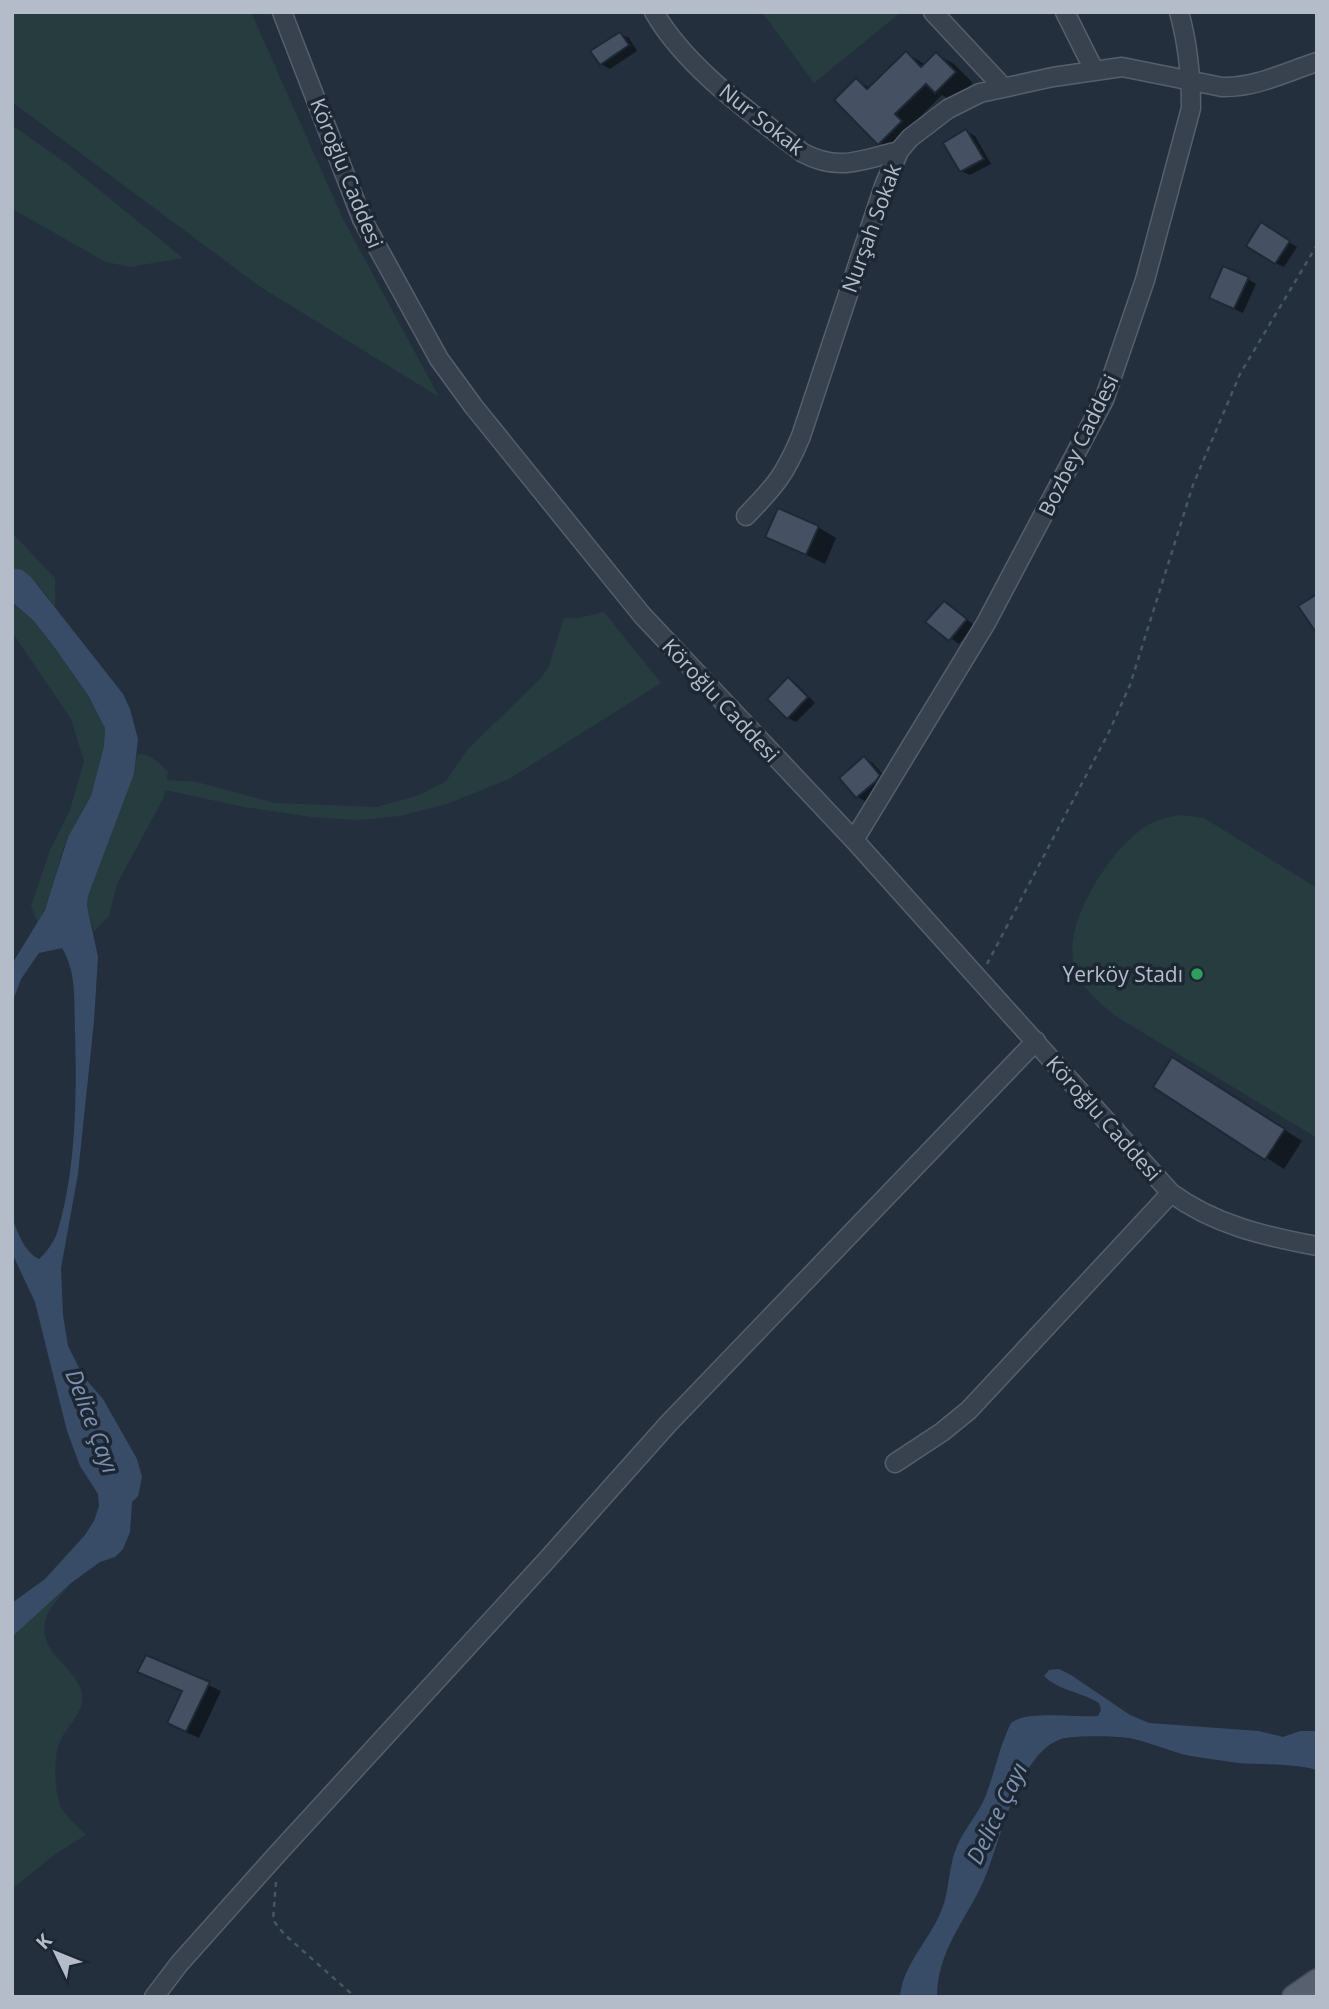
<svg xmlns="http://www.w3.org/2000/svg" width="1329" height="2009" viewBox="0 0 1329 2009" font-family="'Open Sans',sans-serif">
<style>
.green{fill:#263c3f}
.water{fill:#394c67}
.shadow{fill:#0007}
.building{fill:#455162;stroke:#1f2835;stroke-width:2}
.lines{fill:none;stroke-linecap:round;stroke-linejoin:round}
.minor-casing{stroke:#565f6c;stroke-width:21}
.major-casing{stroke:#414a57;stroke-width:26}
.path{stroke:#44595c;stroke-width:2.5;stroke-dasharray:5 5;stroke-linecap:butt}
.minor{stroke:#38414e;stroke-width:18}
.major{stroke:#56606e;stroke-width:23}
.leisure-dot{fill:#2e9e5b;stroke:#1d2633;stroke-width:2.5}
.labels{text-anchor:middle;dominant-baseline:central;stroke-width:7;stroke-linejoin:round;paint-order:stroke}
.street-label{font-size:21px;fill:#b4bcc9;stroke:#1d2633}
.poi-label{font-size:21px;fill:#b4bcc9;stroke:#1d2633;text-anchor:end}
.water-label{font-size:23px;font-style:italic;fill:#7c92b1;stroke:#1d2633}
</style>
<rect width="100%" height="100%" fill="#242f3e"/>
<path class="green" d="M12,12H251L343,219L439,397L259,286L12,102Z
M762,12H901L814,83Z
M12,125L66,163L183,258L130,267L106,262L12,209Z
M12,533L55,578V607C43,591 32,572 12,568Z
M12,602L33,620L52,644L88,695L105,728L104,746L91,796L68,837L61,855L54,886L38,924L31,906L50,850L70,810L84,761L71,719L12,632Z
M604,612L661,683L509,779L447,804L400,816L359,820L311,817L244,807L165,790L163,799L117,884L109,916L94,931L87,906L88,896L134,774L137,754C151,754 158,762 168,772L167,780L197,782L275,803L377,807L419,795L446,781L467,750L540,679L548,668L564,618H579Z
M1182,815L1204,818L1317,888V1138L1114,1015C1098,1001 1080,987 1074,965C1063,923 1109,852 1142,829C1154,820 1167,817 1182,815Z
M71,1583C64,1593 53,1603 48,1613C29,1655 87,1668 82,1702C80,1716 67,1727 61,1739C53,1752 54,1793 61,1807C66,1817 78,1826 86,1835L54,1855L12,1889V1637Z"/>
<path class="water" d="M12,568L22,570L31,577L123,694L130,709L138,739L134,774L88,896L87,906L98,957L94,1021L78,1174L61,1268L63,1315L68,1346L83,1376L103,1399L137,1459L142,1477L138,1496L132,1502L130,1532L123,1549L115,1557L100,1562L71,1583L12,1637V1603L45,1579L85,1535L94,1521L99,1506L98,1494L80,1466L67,1431L35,1302L12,1253V1218C18,1232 24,1252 39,1259C46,1253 54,1242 57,1233C76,1173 77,1093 75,1031C74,1002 77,973 62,948L39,953L21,979L12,1003V964L45,910L68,837L91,796L104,746L105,728L88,695L52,644L33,620L12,602Z
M1059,1669L1071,1675L1130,1715L1149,1723L1259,1731L1283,1737L1300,1731H1317V1770C1291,1763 1265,1765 1238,1763C1222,1761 1206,1758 1191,1756C1170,1752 1151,1742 1129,1738C1115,1736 1074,1735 1061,1739C1018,1753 1000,1843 984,1880C966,1920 937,1951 937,1997H900C902,1965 931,1939 942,1909C950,1889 948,1867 957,1846C964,1829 979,1813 986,1795C995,1771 1000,1745 1011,1723C1027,1710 1076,1718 1098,1716L1101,1710L1099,1703C1082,1692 1059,1691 1044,1676L1049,1670Z"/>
<path class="shadow" d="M620,34L629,38L637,51L610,69L601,64Z
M906,53L926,65L936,54L954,64L973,83L954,102L942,95L912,125L919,132L897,154L879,143L856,80L870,88Z
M966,131L975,136L991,164L970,175L961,171Z
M1261,225L1297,247L1284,267L1275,263Z
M1248,279L1256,284L1243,313L1219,302Z
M818,527L836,538L825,564L767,536Z
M945,603L974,625L959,644L928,622Z
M788,680L797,684L815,703L796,722L788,718Z
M865,759L873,763L888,781L866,802L858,797L842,778Z
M1191,1069L1302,1141L1284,1169L1155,1087Z
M146,1657L221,1691L199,1738L181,1730L184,1692Z"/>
<path class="building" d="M620,32L629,45L600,65L590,51Z
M906,51L921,67L936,52L956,72L935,93L926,84L895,114L902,121L878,145L834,100L856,78L867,89Z
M966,129L984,159L960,172L943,143Z
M1261,222L1290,241L1275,264L1246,246Z
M1223,266L1249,277L1234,309L1209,298Z
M778,508L819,526L806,555L765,537Z
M1317,594V634L1298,606Z
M944,601L967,619L949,641L925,622Z
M788,677L808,697L787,719L767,699Z
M864,756L880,775L876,781L856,798L839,778Z
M1172,1057L1285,1129L1265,1160L1153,1087Z
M146,1655L210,1682L186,1732L167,1723L182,1691L137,1672Z"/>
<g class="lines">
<defs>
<path id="minor" d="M282,12L362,219L439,359L474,407L642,615L854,840L1171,1193C1215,1225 1264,1236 1317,1246
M654,12C687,69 751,113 803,153C839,172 861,160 899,151
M933,12L1003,87
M1065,12L1094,70
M746,516C775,486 785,475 801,436L884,186L899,151L910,138L948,109L980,93L1053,77L1122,67L1222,87C1255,88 1286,72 1317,62
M854,840L986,623L1104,400L1145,280L1191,108C1191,75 1188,44 1179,12
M895,1463L942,1432L969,1410L1171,1193
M154,1997L179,1964L280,1851L545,1562L668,1424L1036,1041"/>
<path id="major" d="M1294,1997L1317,1981"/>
</defs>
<use href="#minor" class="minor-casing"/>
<use href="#major" class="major-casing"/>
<path class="path" d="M987,964L1109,732L1130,685L1193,485L1240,374L1317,245
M276,1882L273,1920L284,1934L355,1997"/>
<use href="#minor" class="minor"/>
<use href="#major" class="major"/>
</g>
<circle class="leisure-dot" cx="1197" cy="974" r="7"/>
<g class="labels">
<g class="street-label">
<text transform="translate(762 119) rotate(38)">Nur Sokak</text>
<text transform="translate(347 173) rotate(68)">Köroğlu Caddesi</text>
<text transform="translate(871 228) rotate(-70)">Nurşah Sokak</text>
<text transform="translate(1078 445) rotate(-64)">Bozbey Caddesi</text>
<text transform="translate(721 700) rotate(47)">Köroğlu Caddesi</text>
<text transform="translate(1104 1118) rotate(48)">Köroğlu Caddesi</text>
</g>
<g class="poi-label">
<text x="1183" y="974">Yerköy Stadı</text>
</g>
<g class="water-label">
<text transform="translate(93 1421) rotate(69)">Delice Çayı</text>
<text transform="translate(996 1813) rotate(-64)">Delice Çayı</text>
</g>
</g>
<rect width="1329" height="2009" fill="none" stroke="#b4bcc9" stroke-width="28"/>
<g transform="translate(56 1953) rotate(313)" stroke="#1d2633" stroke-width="5" paint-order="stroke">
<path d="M0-5L12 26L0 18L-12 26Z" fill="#b4bcc9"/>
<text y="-10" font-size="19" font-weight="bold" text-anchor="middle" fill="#b4bcc9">K</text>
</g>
</svg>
